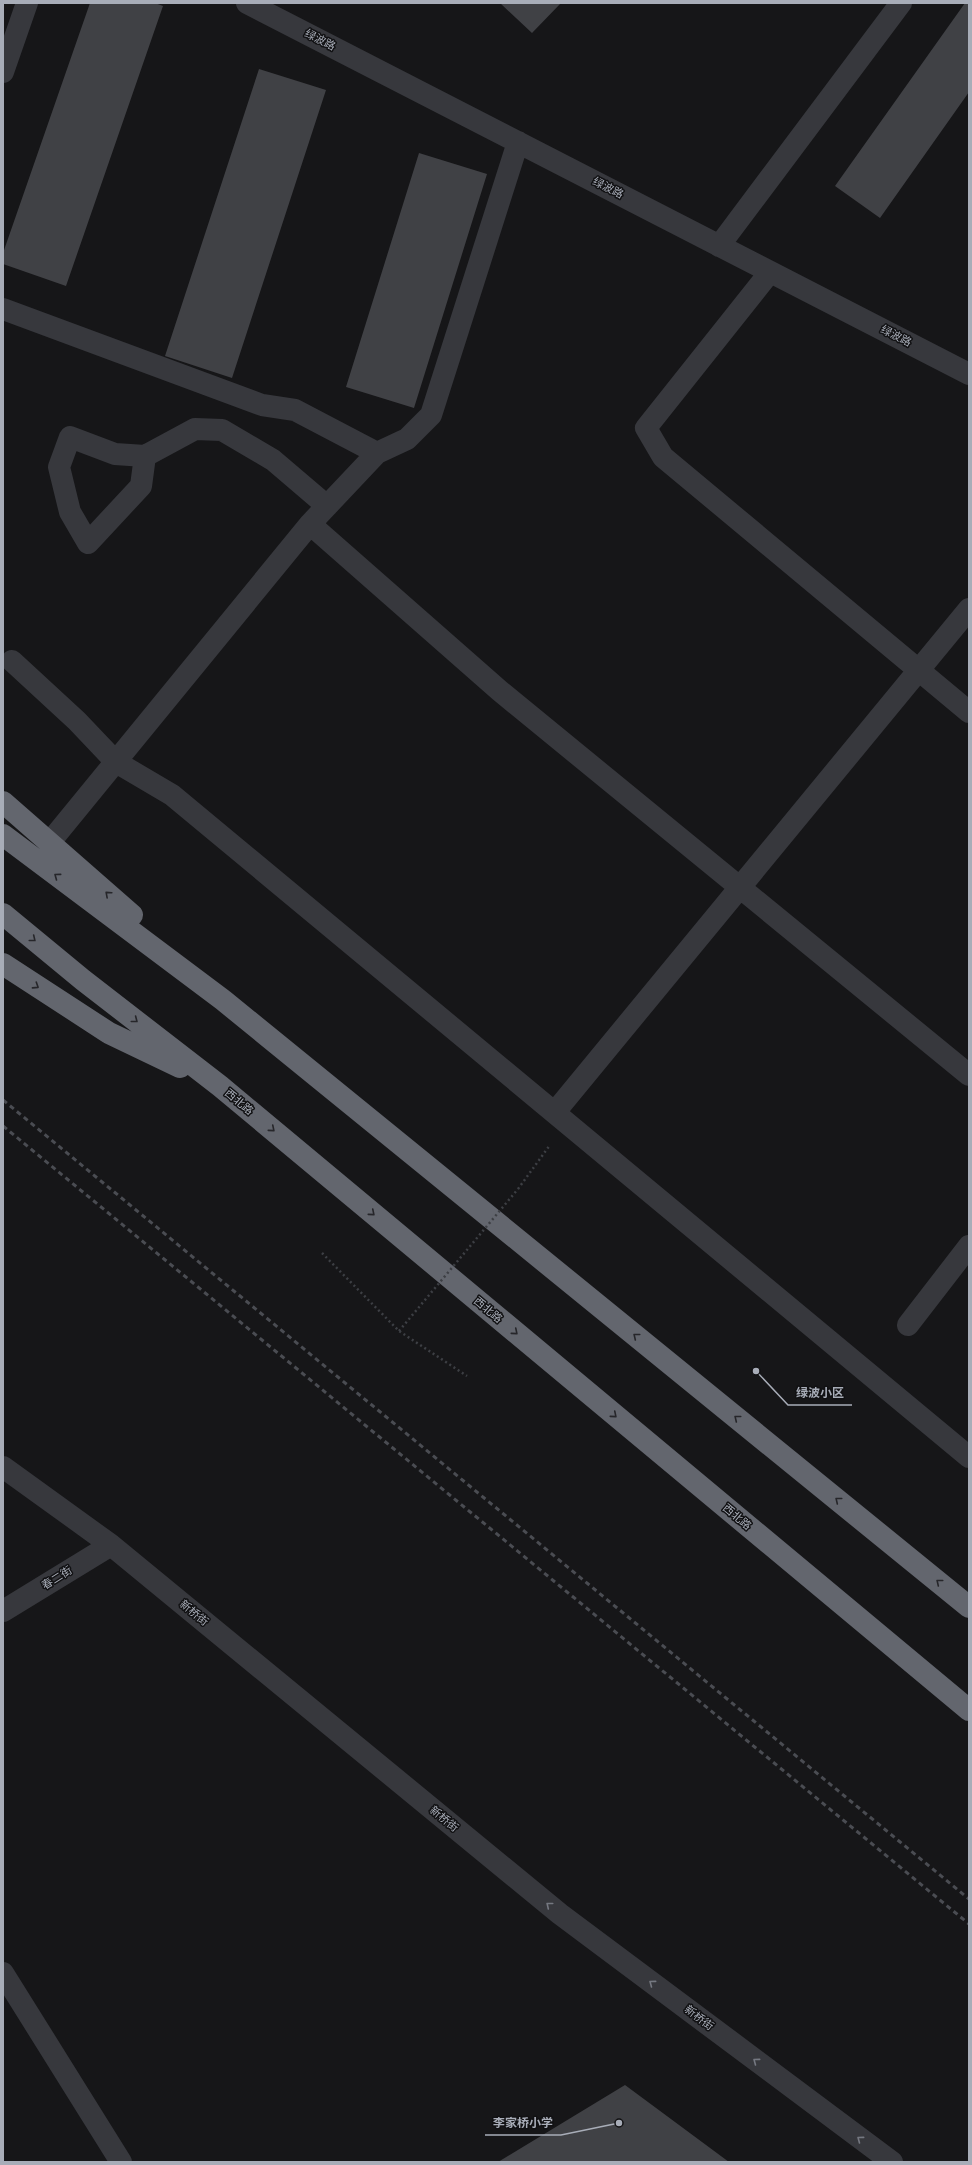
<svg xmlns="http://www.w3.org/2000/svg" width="972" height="2165" viewBox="0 0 972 2165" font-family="Roboto,'Noto Sans SC',sans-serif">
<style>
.building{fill:#404145}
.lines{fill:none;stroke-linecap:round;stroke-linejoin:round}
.path{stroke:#3d3f44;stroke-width:2.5;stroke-dasharray:2 3;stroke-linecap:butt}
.minor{stroke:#37383d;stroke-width:22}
.highway{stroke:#63666e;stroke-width:22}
.rail{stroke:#4a4c52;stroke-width:3;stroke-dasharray:5 4;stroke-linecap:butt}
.path-bridge{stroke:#3d3f44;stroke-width:2.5;stroke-dasharray:2 3;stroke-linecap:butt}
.oneway{stroke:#26262a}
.oneway2{stroke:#757881}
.labels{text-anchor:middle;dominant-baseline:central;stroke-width:3;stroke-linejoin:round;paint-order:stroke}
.street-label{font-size:11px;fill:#a8adb8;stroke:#111113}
.leader{fill:none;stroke:#a8adb8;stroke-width:1.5}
.callout-dot{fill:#a8adb8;stroke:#111113;stroke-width:1.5}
.callout-label{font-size:12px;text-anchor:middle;font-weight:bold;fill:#a8adb8;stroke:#111113;stroke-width:3;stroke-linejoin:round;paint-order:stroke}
</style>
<rect width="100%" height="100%" fill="#161618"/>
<path class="building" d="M90,3H155L163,6L66,286L3,264V253Z
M500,3H561L532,33Z
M965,3H969V92L880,218L835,186Z
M259,69L326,90L232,378L165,356Z
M419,153L487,174L414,408L346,387Z
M625,2085L729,2162H498Z"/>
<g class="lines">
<path class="path" d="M518,1189L550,1145
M322,1253L399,1331L467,1376"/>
<path class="minor" d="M247,3L969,374
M3,72L27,3
M719,246L901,3
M770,272L646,428L663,457L969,712
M3,309L262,405L295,410L377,453
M145,456L115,454L70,437L59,467L70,512L88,543L141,486L145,456L195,429L222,430L273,460L327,506
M310,524L500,691L969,1075
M12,661L77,721L116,762L172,795L969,1457
M50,842L310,524L377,453L407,439L431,415L518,142
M555,1112L969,609
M908,1325L969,1246
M3,1467L111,1545L560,1914L892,2162
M3,1611L111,1545
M3,1973L121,2162"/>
<path class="highway" d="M3,802L132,915
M3,835L223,1000L969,1607
M3,914L83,980L220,1086L969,1710
M3,964L109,1033L180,1067"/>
<path class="rail" d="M3,1100L969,1899
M3,1126L969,1924"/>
<path class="path-bridge" d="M399,1331L518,1189"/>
</g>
<defs><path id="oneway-chevron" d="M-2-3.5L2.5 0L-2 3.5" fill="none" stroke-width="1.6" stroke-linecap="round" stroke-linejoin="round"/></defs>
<g class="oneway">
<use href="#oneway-chevron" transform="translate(57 876) rotate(-143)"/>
<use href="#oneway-chevron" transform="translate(108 894) rotate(-138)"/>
<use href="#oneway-chevron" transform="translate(33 939) rotate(39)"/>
<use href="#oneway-chevron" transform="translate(36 986) rotate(33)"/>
<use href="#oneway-chevron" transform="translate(135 1020) rotate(38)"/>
<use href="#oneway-chevron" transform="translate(272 1129) rotate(40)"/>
<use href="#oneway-chevron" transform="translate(372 1213) rotate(40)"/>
<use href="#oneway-chevron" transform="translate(515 1332) rotate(40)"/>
<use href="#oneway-chevron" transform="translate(636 1336) rotate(-141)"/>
<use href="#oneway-chevron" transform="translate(614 1415) rotate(40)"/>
<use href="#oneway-chevron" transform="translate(737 1418) rotate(-141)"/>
<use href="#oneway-chevron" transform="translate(838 1500) rotate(-141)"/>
<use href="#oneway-chevron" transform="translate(939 1582) rotate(-141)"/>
</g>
<g class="oneway2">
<use href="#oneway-chevron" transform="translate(549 1905) rotate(-141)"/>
<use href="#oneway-chevron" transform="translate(652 1983) rotate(-143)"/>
<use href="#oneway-chevron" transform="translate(756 2061) rotate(-143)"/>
<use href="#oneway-chevron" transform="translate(860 2139) rotate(-143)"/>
</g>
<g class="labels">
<g class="street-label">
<text transform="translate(320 40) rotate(27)">绿波路</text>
<text transform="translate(608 188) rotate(27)">绿波路</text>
<text transform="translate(896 336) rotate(27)">绿波路</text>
<text transform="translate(239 1102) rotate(40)">西北路</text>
<text transform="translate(488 1310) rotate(40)">西北路</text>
<text transform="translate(737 1517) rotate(40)">西北路</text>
<text transform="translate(57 1578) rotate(-32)">春二街</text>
<text transform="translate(194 1613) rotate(39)">新桥街</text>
<text transform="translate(444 1819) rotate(39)">新桥街</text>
<text transform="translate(699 2018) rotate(37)">新桥街</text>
</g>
</g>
<path class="leader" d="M756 1371L788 1405H852M619 2123L561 2135H485"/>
<g class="callout-dot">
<circle cx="756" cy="1371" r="4"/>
<circle cx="619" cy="2123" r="4"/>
</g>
<g class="callout-label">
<text x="820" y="1397">绿波小区</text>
<text x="523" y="2127">李家桥小学</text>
</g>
<rect width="972" height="2165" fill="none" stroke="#a8adb8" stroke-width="8"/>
</svg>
